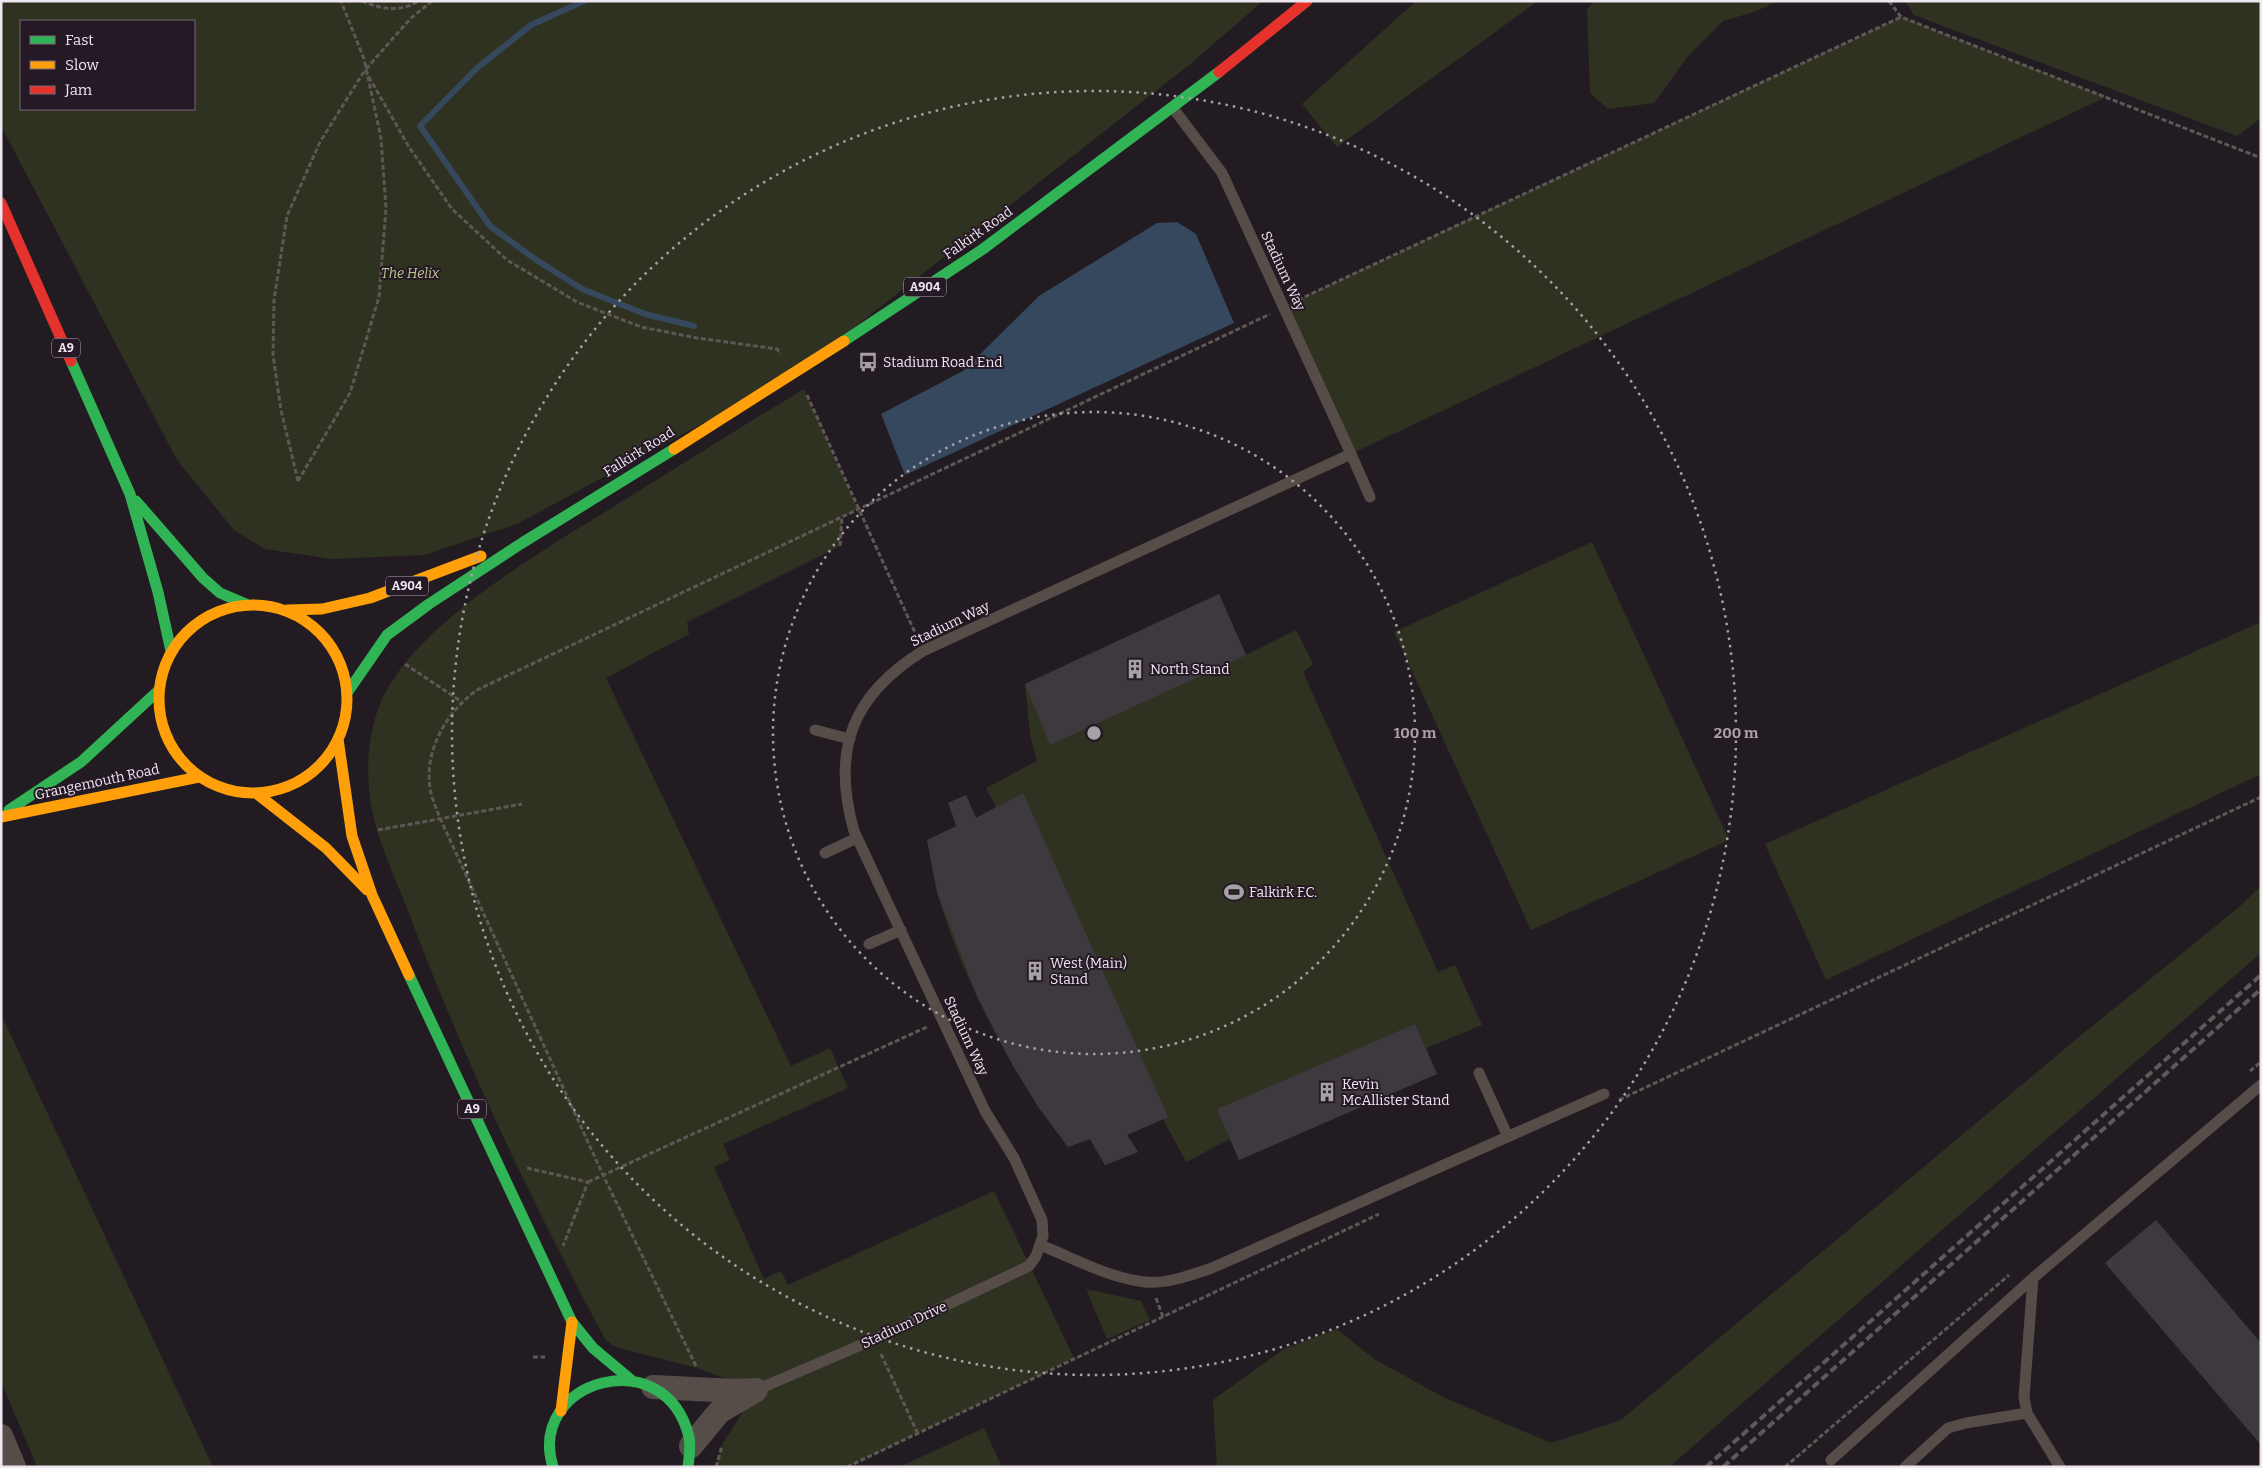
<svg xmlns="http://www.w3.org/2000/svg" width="2262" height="1468" viewBox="0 0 2262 1468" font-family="Bitter,serif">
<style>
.green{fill:#303221;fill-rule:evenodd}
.water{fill:#35485e}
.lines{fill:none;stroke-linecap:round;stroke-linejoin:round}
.stream{stroke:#35485e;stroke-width:6}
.building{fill:#3e393f}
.path{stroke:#5e5755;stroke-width:3;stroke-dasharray:5 2.5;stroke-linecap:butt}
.lane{stroke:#564c48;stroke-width:11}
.street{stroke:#564c48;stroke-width:24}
.fast{stroke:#30b455;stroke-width:11}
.slow{stroke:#ff9f0a;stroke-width:11}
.jam{stroke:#e5322d;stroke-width:11}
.rail{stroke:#605959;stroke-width:4;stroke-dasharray:8 4;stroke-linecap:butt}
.ring{fill:none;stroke:#a7a0a7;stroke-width:2.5;stroke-dasharray:2.5 5}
.labels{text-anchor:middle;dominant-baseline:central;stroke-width:4;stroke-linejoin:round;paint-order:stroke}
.shield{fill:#251925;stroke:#b2a9b2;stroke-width:1}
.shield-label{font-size:12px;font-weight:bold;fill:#efe7ef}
.street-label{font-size:14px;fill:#efe7ef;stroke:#251925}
.park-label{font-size:14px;font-style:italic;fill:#bcc68c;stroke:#251925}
.poi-label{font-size:14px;fill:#efe7ef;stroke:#251925;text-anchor:start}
.centre{fill:#a7a0a7;stroke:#251925;stroke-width:2.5}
.ring-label{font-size:15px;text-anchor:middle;font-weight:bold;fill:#a7a0a7;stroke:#251925;stroke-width:4;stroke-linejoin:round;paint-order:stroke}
</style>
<rect width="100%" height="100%" fill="#221c22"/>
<path class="green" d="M1,1H1263L1189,65L796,373L517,524L424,555L332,559L265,549L234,530L177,460L1,126ZM21,21H194V109H21Z
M1416,1H1538L1337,147L1302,104Z
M1594,1H1779L1754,12L1723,21L1688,56L1654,103L1608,109L1590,93L1587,10Z
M1905,1H2261V118L2237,136L1914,15Z
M1901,17L2106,97L1351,454L1283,307Z
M804,389L858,509L842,517L840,546L687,622L689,634L606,678L791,1066L830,1048L848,1088L723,1144L730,1160L714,1167L764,1279L781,1271L788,1285L994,1191L1074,1358L847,1467H716L722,1445L756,1390L697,1368L622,1349L612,1345L605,1339C532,1203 465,1062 410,916C395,876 372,832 369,788C366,754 371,717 388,688C430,615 546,549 616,505C679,466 741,427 804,389Z
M1592,542L1729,840L1531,930L1394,632Z
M1219,594L1246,655L1296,630L1313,664L1303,672L1438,972L1455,965L1482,1025L1426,1048L1437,1074L1239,1160L1230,1139L1186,1162L1163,1119L1127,1135L1138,1152L1105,1165L1090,1139L1068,1147C1011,1071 966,987 938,896C933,878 931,858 927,840L956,826L948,803L966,795L976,818L996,807L986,788L1037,761L1030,735L1025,684Z
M2261,622V774L1826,980L1765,844Z
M2261,886V953L1669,1467H1217L1213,1400L1284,1349L1337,1329L1374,1359L1445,1398L1551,1443L1621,1420L2085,1032L2238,908Z
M1,1014L213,1467H37L1,1381Z
M1086,1289L1141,1301L1150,1320L1107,1339Z
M984,1428L1002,1467H899L908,1463Z"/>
<path class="water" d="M1177,222L1196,234L1234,323L905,475L881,414L963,371L1039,296L1157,223Z"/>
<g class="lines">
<path class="stream" d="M584,1L531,25L477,68L420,126L490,226L535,259L582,289L645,314L694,326"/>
</g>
<path class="building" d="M1219,594L1246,655L1050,745L1025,684Z
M1023,793L1168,1117L1127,1135L1138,1152L1105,1165L1090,1139L1068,1147L1039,1108L1013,1066L977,996L938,895L927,840L957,826L948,803L966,795L976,818Z
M1415,1024L1437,1074L1239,1160L1217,1109Z
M2156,1220L2261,1343V1445L2105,1263Z"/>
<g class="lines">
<path class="path" d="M362,1C380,9 400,13 418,1
M1889,1L1901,17L2261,158
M366,69L410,19L432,1
M1298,300L1901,17
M807,395L917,637
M298,481L281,410L273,355L274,300L287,216L320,142L365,70L409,147L452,209L507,260L577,302L641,327L697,338L777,349L781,354
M298,481L350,393L379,297L386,208L381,138L364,59L341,1
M840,546L842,517
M405,664L462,702
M378,830L522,804
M2250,1071L2261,1062
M1619,1100L2261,797
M527,1168L588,1182L563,1246
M588,1182L929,1026
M1156,1298L1163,1317
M881,1354L917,1432
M533,1357H545
M696,1366L603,1175L440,818C437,810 433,802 431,793C422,753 446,712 477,690L1270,314
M716,1467L722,1446
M847,1467L1379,1214
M1785,1467L2009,1275"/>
<path class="lane" d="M1351,454L1370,497
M815,730L850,739
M825,853L857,838
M869,944L901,930
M1479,1073L1508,1137
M1040,1245C1074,1258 1108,1278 1145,1282C1168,1284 1191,1275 1212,1268L1604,1094
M2033,1278L2024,1397L2027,1413L2060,1467
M756,1390L875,1339L1029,1266L1036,1256L1043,1236L1042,1220L1014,1158L985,1111L854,831C831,750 852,695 923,651L1351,454L1222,173L1173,108
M1831,1460L2033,1278L2261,1085
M1905,1467L1948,1428L1966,1423L2027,1413"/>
<path class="street" d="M653,1387L736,1391L756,1390
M1,1436L14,1467
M691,1446L719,1412L755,1391"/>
<path class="fast" d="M844,341L983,249L1219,72
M71,361L130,494L158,592L171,651
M136,501L203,578L220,593L246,604
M347,693L387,635L429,604L522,543L674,449
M9,810L81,762L158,691
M409,975L572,1322L593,1348L630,1379
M553,1467C526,1380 666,1340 689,1437C691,1446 689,1458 688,1467"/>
<path class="slow" d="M674,449L844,341
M159 699a94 94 0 1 1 188 0a94 94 0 1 1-188 0Z
M287,610L322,609L370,598L481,556
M338,739L352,836L372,895L409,975
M256,793L326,848L367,890
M1,817L199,777
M561,1411L572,1322"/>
<path class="jam" d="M1219,72L1307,1
M1,203L71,361"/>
<path class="rail" d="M1706,1467L2261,975
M1723,1467L2261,989"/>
</g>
<g class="ring">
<circle cx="1094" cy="733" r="321"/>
<circle cx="1094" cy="733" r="642"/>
</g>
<defs>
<symbol id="bus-bare" viewBox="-9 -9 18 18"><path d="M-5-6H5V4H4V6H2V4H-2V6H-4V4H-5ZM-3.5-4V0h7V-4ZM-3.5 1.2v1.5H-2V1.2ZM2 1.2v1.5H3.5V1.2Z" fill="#a7a0a7" stroke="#251925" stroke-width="2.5" paint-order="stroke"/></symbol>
<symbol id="building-bare" viewBox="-9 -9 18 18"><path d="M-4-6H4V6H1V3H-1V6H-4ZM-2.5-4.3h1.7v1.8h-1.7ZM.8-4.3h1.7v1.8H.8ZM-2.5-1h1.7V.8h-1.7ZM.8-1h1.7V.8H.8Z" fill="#a7a0a7" stroke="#251925" stroke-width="2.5" paint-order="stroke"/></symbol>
<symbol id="stadium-bare" viewBox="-9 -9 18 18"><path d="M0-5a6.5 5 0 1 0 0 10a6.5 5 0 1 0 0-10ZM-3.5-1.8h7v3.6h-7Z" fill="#a7a0a7" stroke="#251925" stroke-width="2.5" paint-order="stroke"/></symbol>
</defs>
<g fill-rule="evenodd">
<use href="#bus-bare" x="854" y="348" width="28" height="28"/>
<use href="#building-bare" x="1121" y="655" width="28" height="28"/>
<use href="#stadium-bare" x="1220" y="878" width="28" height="28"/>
<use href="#building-bare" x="1021" y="957" width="28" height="28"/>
<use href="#building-bare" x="1313" y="1078" width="28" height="28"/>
</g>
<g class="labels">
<g class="shield">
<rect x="904" y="277.5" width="42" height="19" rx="4"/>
<rect x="52" y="338.5" width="28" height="19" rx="4"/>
<rect x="386" y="576.5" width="42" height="19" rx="4"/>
<rect x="458" y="1099.5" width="28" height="19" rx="4"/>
</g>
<g class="shield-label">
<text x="925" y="287">A904</text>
<text x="66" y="348">A9</text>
<text x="407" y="586">A904</text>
<text x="472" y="1109">A9</text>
</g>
<g class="street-label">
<text transform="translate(978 233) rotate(-35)">Falkirk Road</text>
<text transform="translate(1283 271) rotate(65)">Stadium Way</text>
<text transform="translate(639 452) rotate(-32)">Falkirk Road</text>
<text transform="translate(950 624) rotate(-26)">Stadium Way</text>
<text transform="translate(97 782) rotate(-12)">Grangemouth Road</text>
<text transform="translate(966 1036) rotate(65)">Stadium Way</text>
<text transform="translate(904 1325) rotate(-25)">Stadium Drive</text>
</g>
<g class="park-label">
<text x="410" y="273">The Helix</text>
</g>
<g class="poi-label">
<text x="883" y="362">Stadium Road End</text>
<text x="1150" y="669">North Stand</text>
<text x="1249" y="892">Falkirk F.C.</text>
<text x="1050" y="963">West (Main)<tspan x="1050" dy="16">Stand</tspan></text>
<text x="1342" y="1084">Kevin<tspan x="1342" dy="16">McAllister Stand</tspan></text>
</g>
</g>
<circle cx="1094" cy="733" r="8" class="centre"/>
<g class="ring-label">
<text x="1415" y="738">100 m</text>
<text x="1736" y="738">200 m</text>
</g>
<rect width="2262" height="1468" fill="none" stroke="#efe7ef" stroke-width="5"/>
<rect x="20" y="20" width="175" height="90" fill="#251925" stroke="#766b76"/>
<rect x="30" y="36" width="25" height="8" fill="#30b455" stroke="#766b76"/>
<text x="65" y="45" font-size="15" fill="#efe7ef">Fast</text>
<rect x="30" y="61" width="25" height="8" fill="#ff9f0a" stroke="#766b76"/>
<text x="65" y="70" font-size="15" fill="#efe7ef">Slow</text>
<rect x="30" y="86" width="25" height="8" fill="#e5322d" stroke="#766b76"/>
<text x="65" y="95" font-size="15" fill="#efe7ef">Jam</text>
</svg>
